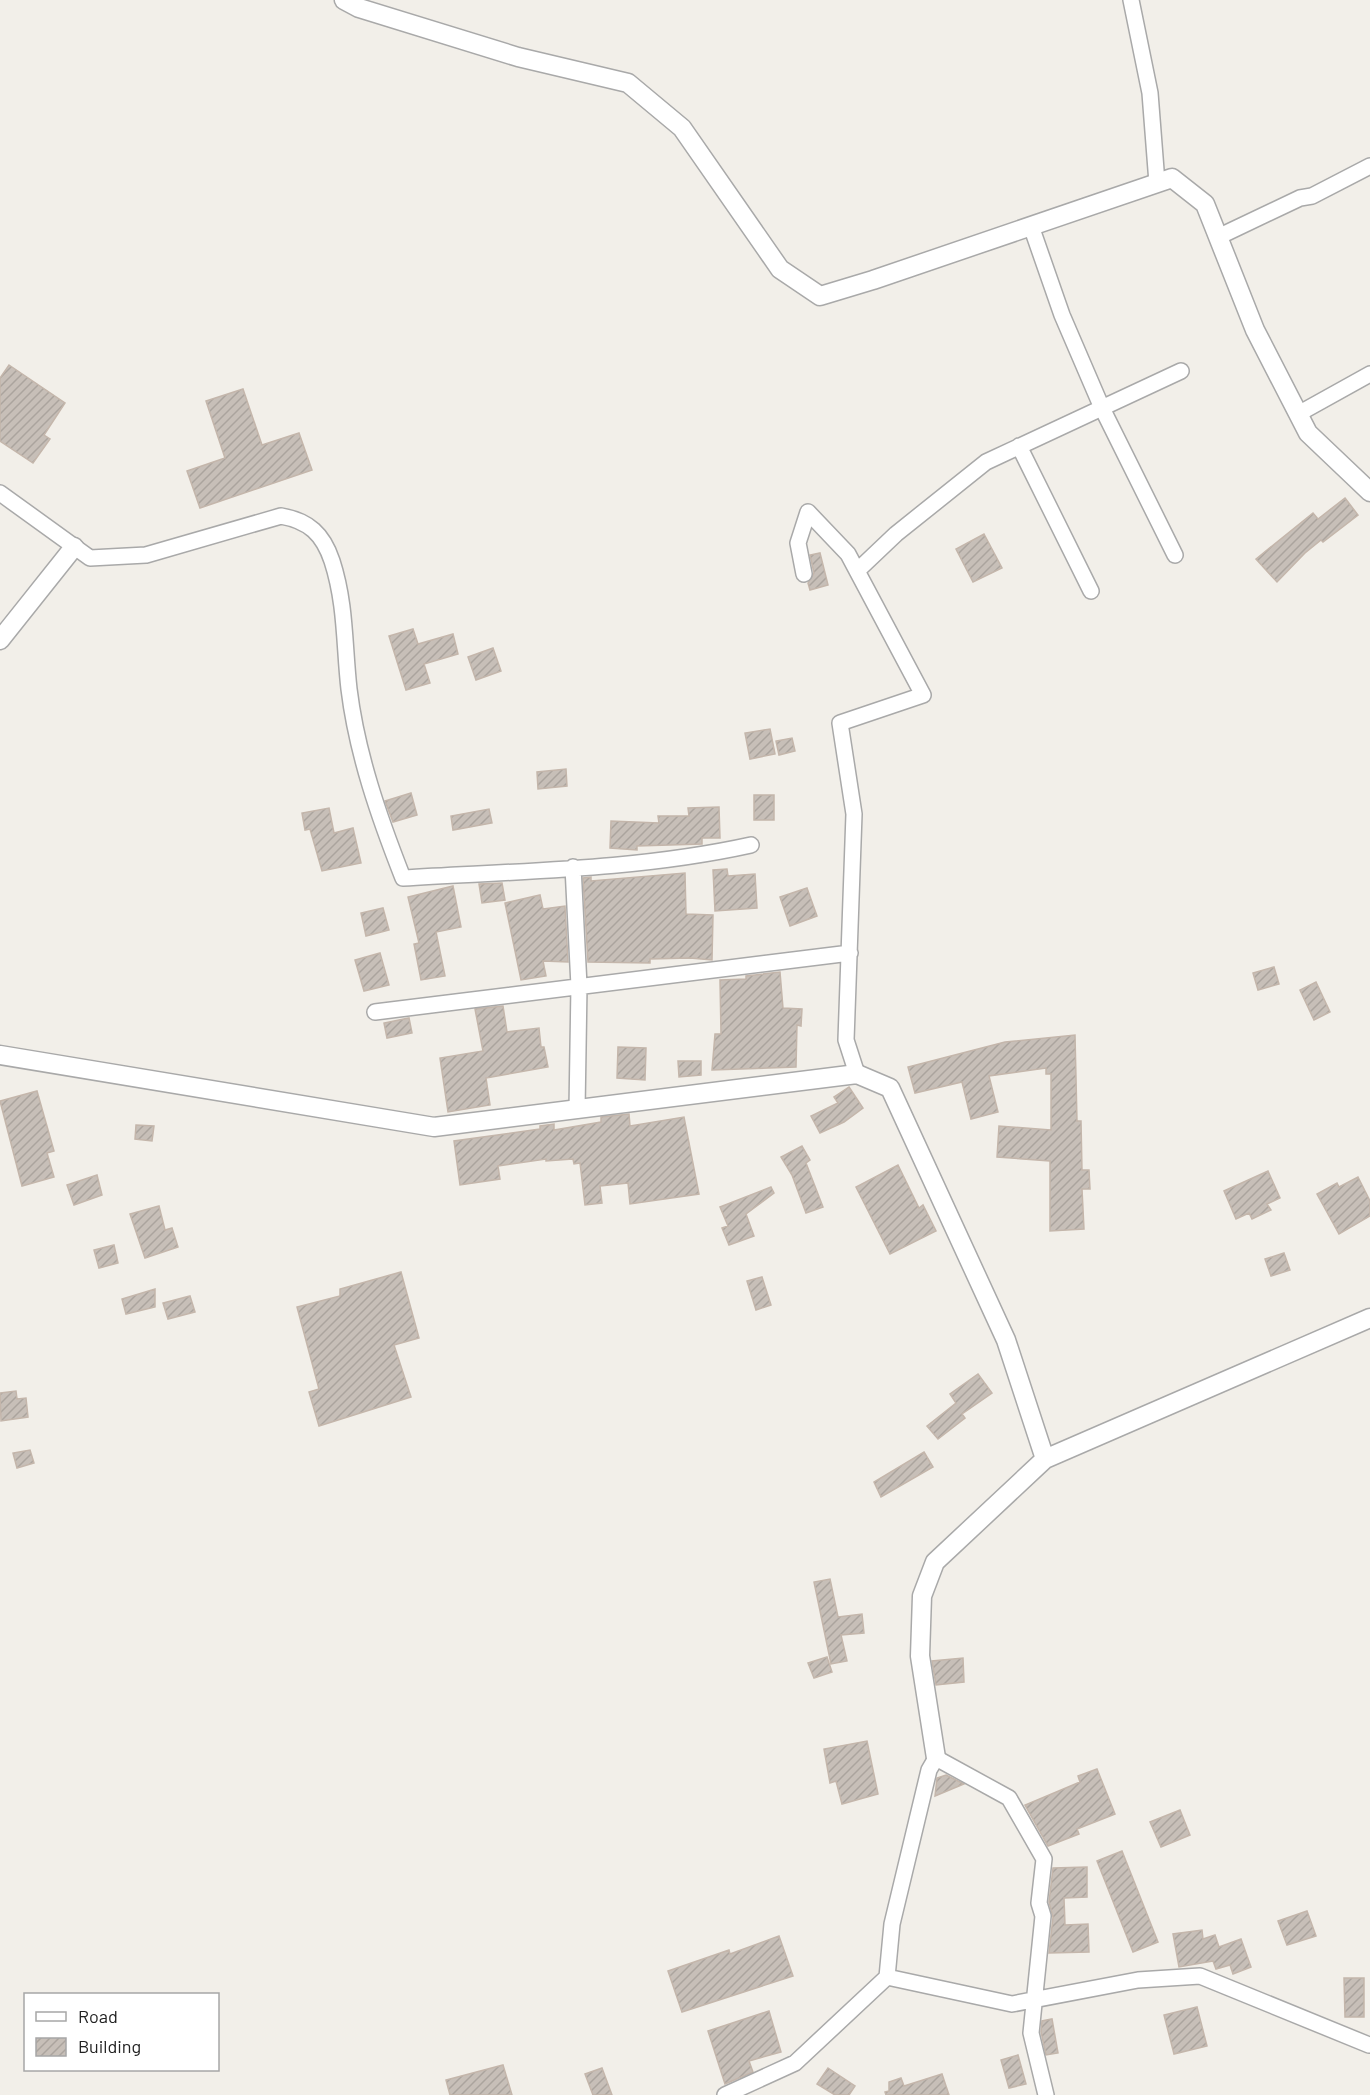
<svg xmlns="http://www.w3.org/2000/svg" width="1370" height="2095" viewBox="0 0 1370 2095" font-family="Barlow,sans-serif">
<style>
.building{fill:url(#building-hatch);stroke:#c4b6ab;stroke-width:1.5}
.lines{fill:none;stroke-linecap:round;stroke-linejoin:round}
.minor-casing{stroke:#a9a9a9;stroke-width:18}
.tertiary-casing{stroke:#a9a9a9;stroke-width:21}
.minor{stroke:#fff;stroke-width:15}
.tertiary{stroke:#fff;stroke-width:18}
</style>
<defs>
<pattern id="building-hatch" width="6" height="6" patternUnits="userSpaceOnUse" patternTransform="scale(1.5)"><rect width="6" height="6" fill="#c7bfb8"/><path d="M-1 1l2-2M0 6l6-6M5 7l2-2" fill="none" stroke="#aba49e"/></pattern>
</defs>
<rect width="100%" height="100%" fill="#f2efe9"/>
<path class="building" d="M9,365L65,403L44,435L50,439L33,463L0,441V378Z
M243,389L262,445L299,433L312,470L200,508L187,471L225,458L206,401Z
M1345,498L1358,515L1323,542L1321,540L1305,553L1277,582L1256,559L1313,513L1318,519Z
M984,534L1002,568L973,582L956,549Z
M820,553L828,585L810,590L808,583L814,573L810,555Z
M413,629L418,644L453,634L458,654L424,664L430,683L406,690L389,636Z
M493,648L501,671L476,680L468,657Z
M770,729L775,754L750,759L745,733Z
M792,738L795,751L779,755L776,741Z
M566,769L567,786L538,789L537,772Z
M411,793L417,815L393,822L385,801Z
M754,795H774V820H754Z
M719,807L720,838H702V844L637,846V850L610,848L611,821L659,823L658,816H689L688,808Z
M329,808L334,833L353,828L361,863L322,871L310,829L305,830L302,813Z
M489,809L492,823L453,830L451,816Z
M727,869L728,876L755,874L757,908L715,911L713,870Z
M685,873L686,914L713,915L712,960L690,958L650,959V963L588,962L583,878L591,877V881Z
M502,883L505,900L482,903L479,884Z
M453,886L461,927L436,932L445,976L421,980L414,944L419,943L408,897Z
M807,888L817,916L790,926L780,897Z
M540,895L543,909L565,906L568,962L543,961L546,976L521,980L505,903Z
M383,908L389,930L366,936L361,913Z
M380,953L389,985L364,991L355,960Z
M1274,967L1279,984L1258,990L1253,973Z
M780,972L783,1008L802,1009L801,1026L797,1025L796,1067L712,1070L715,1034H721L720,980L746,979V976Z
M1316,982L1330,1012L1314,1020L1300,990Z
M503,1006L507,1032L539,1028L541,1047H544L548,1067L486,1078L490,1105L448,1112L440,1058L483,1051L475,1009Z
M409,1018L412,1033L387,1038L384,1023Z
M1075,1035L1077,1121H1081L1082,1170H1089L1090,1189H1082L1084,1229L1050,1231V1161L997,1157L999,1126L1051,1130V1074H1046V1068L989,1076L998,1112L971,1119L962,1082L915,1093L908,1067L1005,1042Z
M618,1047L646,1048L645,1080L617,1078Z
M678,1061H701V1075L679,1077Z
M849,1087L863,1108L844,1122L820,1133L811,1116L838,1103L834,1097Z
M37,1091L54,1151L47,1153L54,1177L22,1186L0,1101Z
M629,1114L630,1126L684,1117L699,1194L630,1204L628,1183L600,1186L602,1203L585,1205L580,1163L574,1164L573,1159L546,1161V1159L498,1166L500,1179L460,1185L454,1141L540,1129V1126L554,1124V1130L601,1122V1117Z
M136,1125L154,1126L152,1141L135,1139Z
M802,1146L810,1160L806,1163L823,1207L806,1213L792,1175L781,1157Z
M898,1165L919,1208L923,1205L936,1231L890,1254L856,1187Z
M1268,1171L1280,1198L1267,1204L1271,1210L1252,1219L1249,1213L1236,1219L1224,1191Z
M97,1175L102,1195L74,1205L67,1185Z
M1358,1177L1370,1201V1216L1339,1234L1317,1194L1337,1183L1339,1187Z
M771,1187L774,1193L746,1214L754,1236L729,1245L722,1228L728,1226L720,1207Z
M159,1206L165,1230L172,1228L178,1247L145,1258L130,1214Z
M114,1245L118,1263L99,1268L94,1250Z
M1284,1253L1290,1270L1271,1276L1265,1259Z
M401,1272L419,1338L394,1345L411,1397L319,1426L309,1392L319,1389L297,1307L340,1296V1289Z
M762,1277L771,1305L756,1310L747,1281Z
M155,1289V1307L126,1314L122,1299Z
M190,1296L195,1312L168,1319L163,1303Z
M978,1374L992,1393L962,1414L965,1418L938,1439L927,1426L956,1403L950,1394Z
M16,1391L17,1399L26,1398L28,1417L1,1421L0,1393Z
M30,1450L34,1463L17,1468L13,1453Z
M924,1452L933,1467L881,1497L874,1482Z
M830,1579L838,1617L862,1614L864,1633L841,1635L847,1661L831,1664L814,1582Z
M827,1657L832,1672L814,1678L808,1663Z
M963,1658L964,1682L936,1685L932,1661Z
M867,1741L878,1794L842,1804L836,1781L830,1783L824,1749Z
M1097,1769L1115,1814L1077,1829L1079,1834L1048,1846L1025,1805L1080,1782L1078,1776Z
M946,1775L964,1784L935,1796L937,1778Z
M1180,1810L1190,1835L1161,1847L1150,1822Z
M1122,1851L1158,1942L1133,1952L1097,1861Z
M1087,1867V1897L1064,1898L1065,1925L1088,1924L1089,1952L1049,1953L1053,1917L1049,1902L1053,1868Z
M1307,1911L1316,1936L1287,1945L1278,1921Z
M1202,1930L1203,1939L1215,1935L1219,1947L1241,1939L1251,1967L1233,1974L1230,1965L1216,1969L1213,1961L1179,1967L1173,1934Z
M779,1936L793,1976L682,2012L668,1971L729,1950L730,1954Z
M1344,1978H1364V2017H1345Z
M1197,2007L1207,2046L1174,2054L1164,2015Z
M769,2011L781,2052L749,2061L753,2072L725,2084L708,2031Z
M1052,2019L1058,2053L1046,2055L1041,2032L1042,2021Z
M1018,2055L1026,2084L1009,2088L1001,2060Z
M503,2065L512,2095H450L446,2080Z
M602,2068L612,2095H593L585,2074Z
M828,2068L855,2086L849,2095H835L817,2084Z
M942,2074L949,2095H886L885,2092L889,2091V2082L901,2078L904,2086Z"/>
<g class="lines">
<defs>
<path id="minor" d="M1131,0L1150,93L1157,183
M1031,226L1062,315L1102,408L1175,555
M1218,237L1300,198L1312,196L1370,166
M1298,414L1370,374
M1019,446L1091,591
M0,493L90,558L146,555L281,516C309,521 323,534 332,561C346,604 344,645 349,689C357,754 379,817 403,878C519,871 638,870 751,845
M857,571L896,534L986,462L1181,371
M804,574L798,543L808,512L848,554L923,695L840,723L854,814L846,1040L857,1074
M573,867L579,986L577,1110
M375,1012L850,953
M725,2095L795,2063L887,1977
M1046,2095L1031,2033L1043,1916L1039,1903L1044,1859L1009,1798L936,1758L929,1770L892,1924L887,1977L1012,2004L1138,1980L1200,1976L1369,2045"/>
<path id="tertiary" d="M344,0L359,8L518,57L628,83L682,128L780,269L820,296L873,280L1172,178L1205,204L1255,330L1308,433L1370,492
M0,640L74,547
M0,1055L434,1127L857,1074L890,1088L1006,1340L1045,1459
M936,1758L920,1656L922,1596L935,1562L1045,1459L1370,1318"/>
</defs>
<use href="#minor" class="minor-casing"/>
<use href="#tertiary" class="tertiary-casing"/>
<use href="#minor" class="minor"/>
<use href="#tertiary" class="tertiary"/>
</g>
<rect x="24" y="1993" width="195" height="78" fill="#ffffff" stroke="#a7a7a7" stroke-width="1.5"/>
<rect x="36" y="2012" width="30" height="9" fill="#ffffff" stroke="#a7a7a7" stroke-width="1.5"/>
<text x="78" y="2023" font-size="18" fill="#222222">Road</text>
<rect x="36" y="2038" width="30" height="18" fill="url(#building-hatch)" stroke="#a7a7a7" stroke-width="1.5"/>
<text x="78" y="2053" font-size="18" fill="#222222">Building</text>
</svg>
